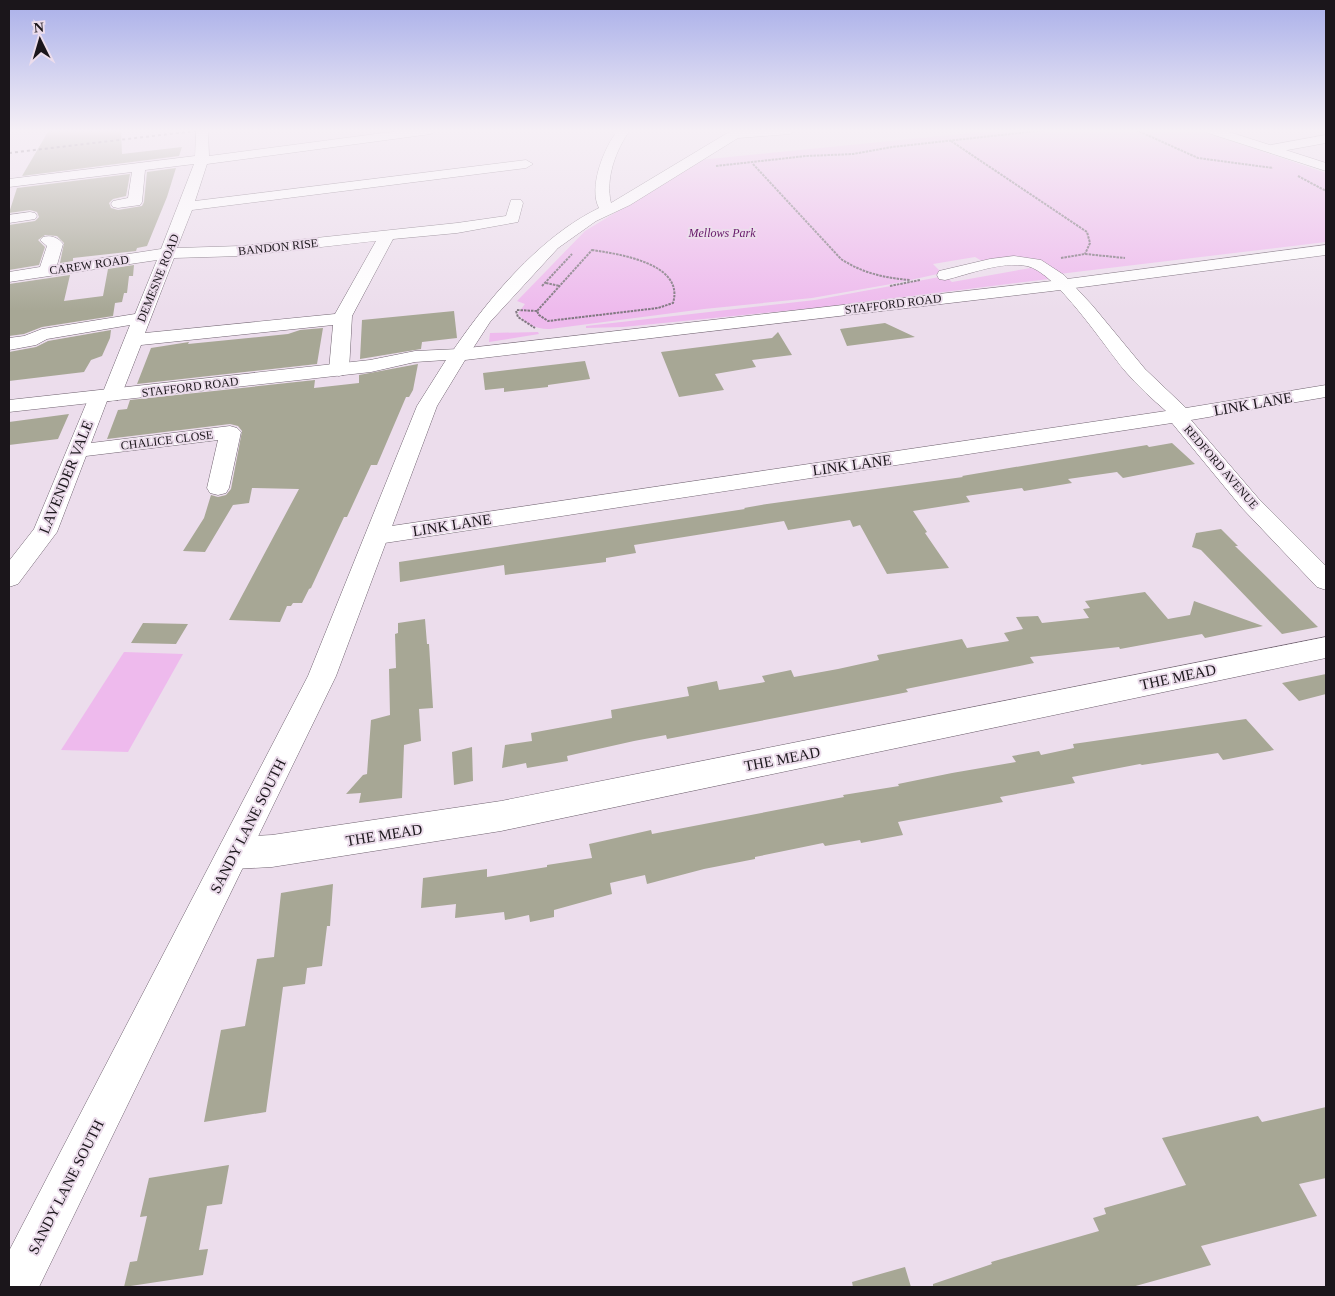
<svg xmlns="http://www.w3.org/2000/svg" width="1335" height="1296" viewBox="0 0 1335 1296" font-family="'Times New Roman',serif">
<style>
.green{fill:#eebaed}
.building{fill:#a7a795}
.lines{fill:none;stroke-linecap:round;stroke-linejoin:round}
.minor-casing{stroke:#716471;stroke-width:1}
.major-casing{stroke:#716471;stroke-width:1}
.path{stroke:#817881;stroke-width:2;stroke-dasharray:2.5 1;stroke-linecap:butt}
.minor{fill:#fff;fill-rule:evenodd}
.major{fill:#fff;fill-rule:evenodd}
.rail{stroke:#605760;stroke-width:2;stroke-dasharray:3 3;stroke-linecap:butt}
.labels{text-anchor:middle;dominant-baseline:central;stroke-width:4;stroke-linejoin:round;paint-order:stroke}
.far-park-label{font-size:12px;font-style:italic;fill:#651868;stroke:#ecddec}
.far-street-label{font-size:12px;fill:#1b161b;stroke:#ecddec}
.street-label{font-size:15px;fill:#1b161b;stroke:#ecddec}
</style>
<rect width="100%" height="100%" fill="#ecddec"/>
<path class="green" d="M1001,130H1199L1326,173V242L1059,274L1050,267L982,261L975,257L933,264L942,273L897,283L812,298L704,309L550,329C539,330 524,324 518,313L525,304L517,301L585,231L618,211L690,161Z
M1036,267L1049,279L824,307L623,327L586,328V326L815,300L945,276L952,282Z
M538,332L539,334L489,342L490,333Z
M124,652L183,654L128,752L61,750Z"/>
<path class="building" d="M49,130H121L122,154L182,147L179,156L22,176Z
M176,168L167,197L147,246L137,248L136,251L73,258V261L60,263L64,243L57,236L45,235L38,240L45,247L39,265L9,270V225L35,221L39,217L37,212L30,210L9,213L17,188L130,174L126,196L113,199L109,203L111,208L118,210L142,206L144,202L147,172Z
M134,265L133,276H129L127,293H124L122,302L115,303L113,316L42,327L24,334L9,336V284L70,275L64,301L103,296L108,269Z
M454,311L457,338L422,342L421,349L360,359L362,320Z
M885,323L915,337L847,346L840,329Z
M323,328L317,364L137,384L151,348L189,342L188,344L288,334L300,330Z
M111,330L110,338L102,356L91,360L84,372L9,381V352L36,347L48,341Z
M778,332L792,355L752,360L756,367L715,374L724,390L679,397L661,352L772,338Z
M585,361L590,379L548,385V387L504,392V388L485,390L483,373Z
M418,364L413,390L409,397H406L377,465H371L347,517H344L311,588L309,589L302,603H293L291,606H287L280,622L229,620L299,489L252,488L249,503L233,505L205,552L183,551L204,518L211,495L218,497L226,495L231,489L242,431L238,426L230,424L107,439L118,410L127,409L130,400L315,380L314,388L359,383V375Z
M69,414L58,439L9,445V422Z
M1172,443L1195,464L1123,478L1117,472L1068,479L1072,483L1024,491L1022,488L966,496L970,502L913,511L927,532L925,533L949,568L887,574L860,525L853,527L850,520L788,530L784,521L634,545L636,553L606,558V562L505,575L504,565L400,582L399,562L745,509L744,508L767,504L963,477L962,476L1147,445L1149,447Z
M1221,529L1238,546H1235L1318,627L1282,634L1201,550L1192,547L1196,533Z
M1145,592L1168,619L1190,615L1194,601L1263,626L1205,638L1202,634L1120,649L1119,647L1030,657L1034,663L906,689L908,692L888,696L667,739L666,735L634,741L567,756L568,761L527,768L526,763L502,768L505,745L532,741L531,733L612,718L611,710L689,696L687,687L717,681L719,690L765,682L762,676L791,670L794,677L838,669L879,660L877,655L962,639L967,648L1009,641L1004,633L1023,629L1016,617L1038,616L1042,623L1089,618L1083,609L1090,608L1085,601Z
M425,619L427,644H429L433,708L419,709L421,741L404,745L402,798L359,803L361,793L346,794L363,775L367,774L371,720L390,715L389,669L396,668L395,634L398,633V623Z
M143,623L188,624L176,644L131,643Z
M1326,674V694L1299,701L1282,683Z
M1246,719L1274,750L1223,760L1218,753L1142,765L1140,764L1072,777L1075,783L1000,797L1003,802L898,822L903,835L861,843L860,840L825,846L823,843L755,857V859L704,869L647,884L645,875L610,883L612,894L554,910V917L530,922L529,915L505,920L504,912L455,918L456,904L421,908L423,878L487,869V877L547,867V865L592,858L589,844L651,830L652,834L844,797L843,795L899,786L898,784L952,773L1016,762L1012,756L1039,751L1041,755L1074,748L1073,744Z
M472,747L473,781L454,785L452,752Z
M333,884L330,926H327L322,966L307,968L305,984L283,987L266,1112L204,1122L221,1030L245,1026L257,959L274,957L281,893Z
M1326,1107V1178L1299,1184L1317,1216L1201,1246L1211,1265L1132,1287H933V1284L992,1264L991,1262L1099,1231L1093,1218L1106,1214L1104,1208L1186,1185L1162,1138L1258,1116L1262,1122Z
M229,1165L222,1204L207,1206L199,1250L208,1249L203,1275L124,1287L130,1262L137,1261L147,1216L140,1217L149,1178Z
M905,1267L911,1287H853L852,1282Z"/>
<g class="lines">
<defs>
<path id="minor" d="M196,130H208L209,156L406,130H437L431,134L207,164L195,201L526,160L533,164L526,168L192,210L177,248L241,246L457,223L506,216L511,200H521L523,203L518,222L457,233L393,239L352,316L349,370L346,374L339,376L332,374L329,370L333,325L141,345L121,396L118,400L107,401L91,443L230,426L237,428L241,432L229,488L226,493L218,495L210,493L207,488L218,440L86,456L57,532L18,584L9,587V561L34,529L89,397L92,393L103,392L130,325L47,339L36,345L9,350V338L24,336L42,329L135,314L157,260L9,282V272L40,267L47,246L40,240L43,237C50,235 58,237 63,244L57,265L161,249L194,164L145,170L142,202L140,205L118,208L113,207L111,204L113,201L128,198L132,172L9,187V179L195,156ZM376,241L335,314L145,333L174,258L241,256Z
M618,130H630C616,150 605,178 611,203L729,132L736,130H796L790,134L738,138L630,205L596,221L558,248L490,322L466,359L459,361L452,359L450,355C486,301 539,237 599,208C588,188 604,147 618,130Z
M1326,135V143L1271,153L1265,149L1271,145Z
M30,212L35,213L37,216L35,219L9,223V215Z
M1014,256L1041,260L1064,275L1092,305L1145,369L1186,408L1326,385V397L1191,420L1258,498L1326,566V590L1317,587L1242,508L1172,423L378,544L369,542L366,536L369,530L378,528L1166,411C1152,399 1138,386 1125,371C1105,347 1056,272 1027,266C1001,261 970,274 945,280L939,279L937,275L939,271L990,259Z
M1326,637V658L501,831L272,867L234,869L222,864L217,853L222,842L234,837L272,835L501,801Z"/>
<path id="major" d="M1206,130H1223L1326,163V171L1208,133Z
M1326,245V255L1052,291L465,360L437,406L336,676L39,1287H9V1251L308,676L417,406L446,360L415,362L371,372L9,412V400L370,360L415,351L459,349L1052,281Z"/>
</defs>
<use href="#minor" class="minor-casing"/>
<use href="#major" class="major-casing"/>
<path class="path" d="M1136,130L1198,158L1273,168
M951,141L1087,232L1090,243L1085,254
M753,164L841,259C862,273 885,278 910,280
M716,166L806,156L853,154L892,147L1046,130
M1298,176L1326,191
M592,250C618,254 685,263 673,303L658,308L548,321L539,315L537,311Z
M1061,258L1085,254L1125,258
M546,283L560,286
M542,286L572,254
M890,286L920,280
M517,310L537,311
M516,311L518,317L535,328"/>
<use href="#minor" class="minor"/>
<use href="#major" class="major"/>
<path class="rail" d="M9,153L203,130"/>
</g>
<linearGradient id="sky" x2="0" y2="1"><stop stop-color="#a9afe9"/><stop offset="0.42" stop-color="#f6f0f6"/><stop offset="1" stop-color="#f6f0f6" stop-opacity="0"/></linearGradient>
<rect width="1335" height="311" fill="url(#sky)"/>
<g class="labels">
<g class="far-park-label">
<text x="722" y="233">Mellows Park</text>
</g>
<g class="far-street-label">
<text transform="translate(278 247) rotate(-6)">BANDON RISE</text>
<text transform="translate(89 265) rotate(-8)">CAREW ROAD</text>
<text transform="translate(158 278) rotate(-68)">DEMESNE ROAD</text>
<text transform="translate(893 304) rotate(-7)">STAFFORD ROAD</text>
<text transform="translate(190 387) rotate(-7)">STAFFORD ROAD</text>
<text transform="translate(167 440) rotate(-7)">CHALICE CLOSE</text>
<text transform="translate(1221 467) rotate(49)">REDFORD AVENUE</text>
</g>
<g class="street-label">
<text transform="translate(1253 404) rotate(-10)">LINK LANE</text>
<text transform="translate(852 465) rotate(-8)">LINK LANE</text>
<text transform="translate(66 477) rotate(-68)">LAVENDER VALE</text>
<text transform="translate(452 525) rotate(-9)">LINK LANE</text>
<text transform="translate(1178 677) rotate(-12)">THE MEAD</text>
<text transform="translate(782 759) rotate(-11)">THE MEAD</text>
<text transform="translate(248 826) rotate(-63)">SANDY LANE SOUTH</text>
<text transform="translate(384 835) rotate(-9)">THE MEAD</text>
<text transform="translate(66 1187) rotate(-63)">SANDY LANE SOUTH</text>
</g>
</g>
<rect width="1335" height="1296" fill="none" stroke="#1b161b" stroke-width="20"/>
<g transform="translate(40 40) rotate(355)" stroke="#ecddec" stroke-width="4" paint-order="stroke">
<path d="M0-4L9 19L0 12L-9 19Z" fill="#1b161b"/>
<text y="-8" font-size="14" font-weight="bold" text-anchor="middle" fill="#1b161b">N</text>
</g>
</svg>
